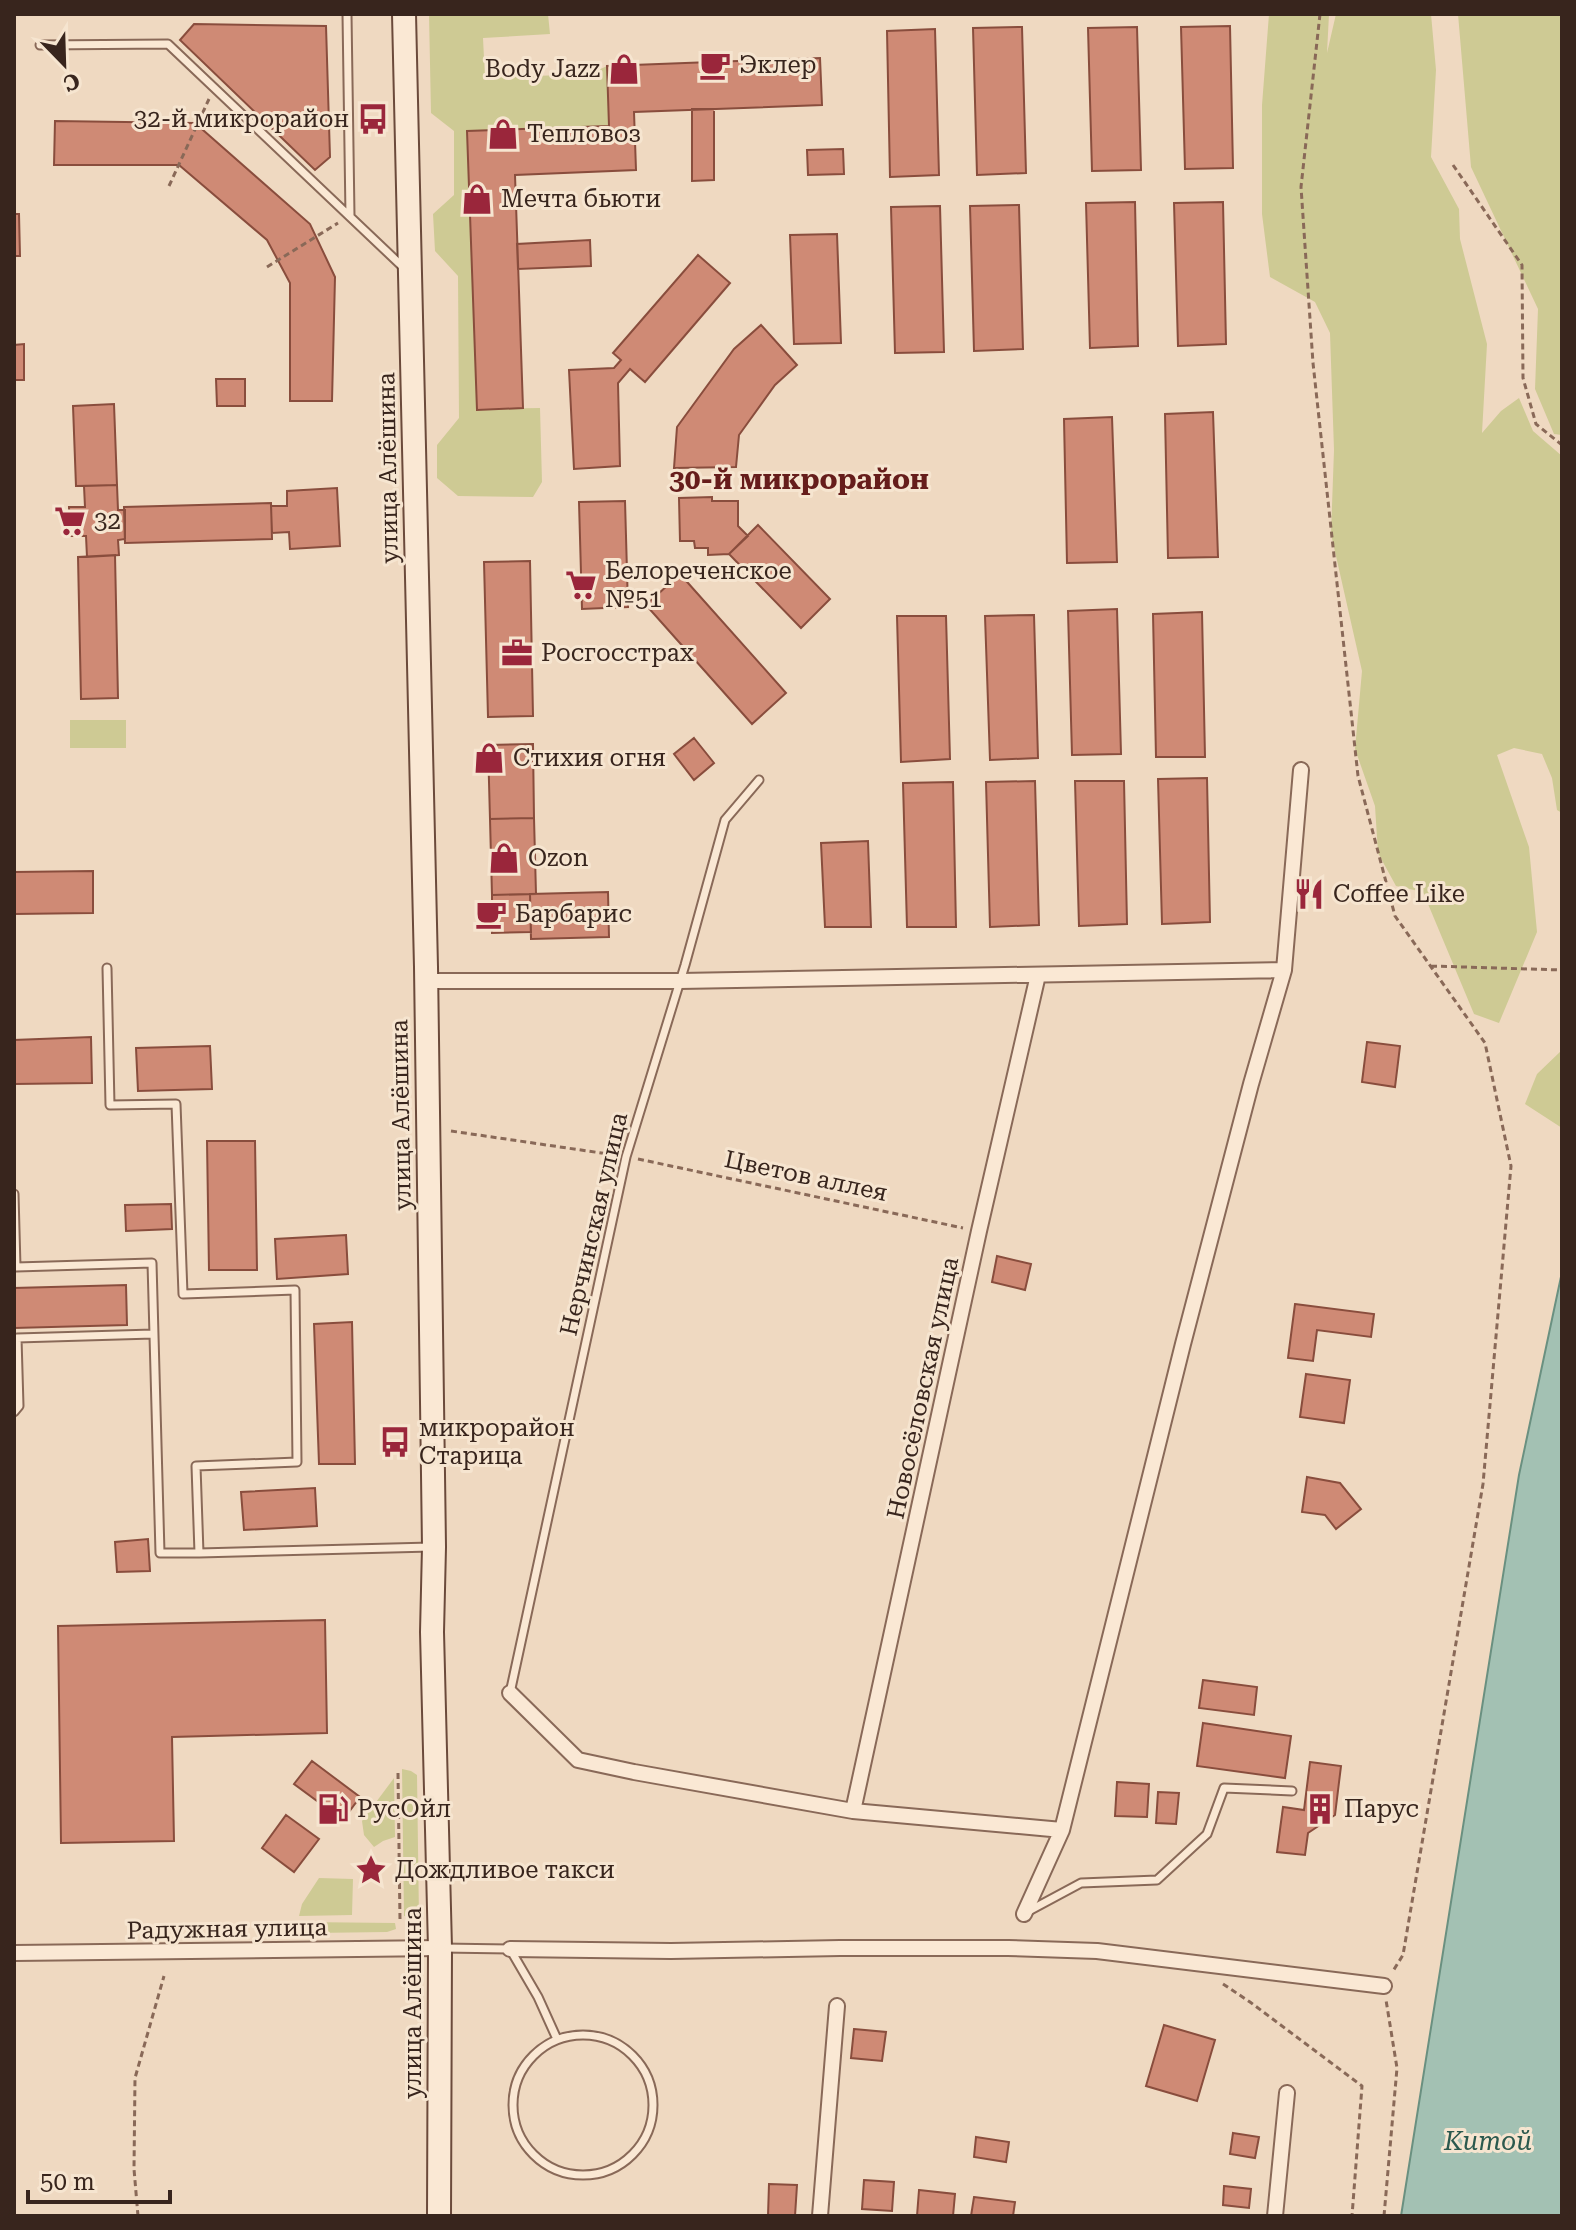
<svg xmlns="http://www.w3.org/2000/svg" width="1576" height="2230" viewBox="0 0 1576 2230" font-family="'Roboto Serif',serif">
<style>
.green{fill:#ceca94}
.water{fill:#a3c1b3;stroke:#6a9080;stroke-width:2}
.building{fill:#cf8a75;stroke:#894d3d;stroke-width:2}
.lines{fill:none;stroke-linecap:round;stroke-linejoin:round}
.lane-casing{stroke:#896958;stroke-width:11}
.street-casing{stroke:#896958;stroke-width:18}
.secondary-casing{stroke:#6b4a3b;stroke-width:26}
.path{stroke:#896958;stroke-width:3;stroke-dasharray:6 4;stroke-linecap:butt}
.lane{stroke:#fae8d4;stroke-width:7}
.street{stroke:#fae8d4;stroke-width:14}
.secondary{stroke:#fae8d4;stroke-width:22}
.labels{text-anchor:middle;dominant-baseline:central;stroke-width:6;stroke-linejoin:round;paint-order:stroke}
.poi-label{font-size:24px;fill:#38251d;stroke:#f6e5d0;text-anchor:start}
.street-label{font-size:24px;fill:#38251d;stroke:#f6e5d0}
.water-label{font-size:26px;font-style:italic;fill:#2b594e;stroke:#f6e5d0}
.quarter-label{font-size:28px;font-weight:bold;fill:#661d1b;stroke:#f6e5d0}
</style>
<rect width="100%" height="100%" fill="#efd9c1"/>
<path class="green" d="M429,14H548L550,34L483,38L485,78L590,74L607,66L609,126L467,131L477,409L540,408L542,482L533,497L458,496L437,478V445L459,418L458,276L435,251L433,214L454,195V131L431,113Z
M1269,14H1329L1327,53L1336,14H1431L1436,70L1431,157L1459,209L1460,239L1487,344L1482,433L1501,411L1519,398L1533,431L1562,456V813L1557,810L1552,778L1542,754L1514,748L1497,755L1529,847L1537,932L1499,1023L1474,1014L1423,892L1396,886L1378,853L1375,806L1355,749L1362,671L1331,534L1334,450L1330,333L1315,302L1270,277L1262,214V105Z
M1458,14H1562V435L1554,434L1535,389L1538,309L1471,167Z
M70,720H126V748H70Z
M1562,1050V1128L1525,1104L1537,1074Z
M402,1769L411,1771L417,1775L419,1919L404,1916Z
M394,1778L395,1837L383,1841L374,1847L364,1835L362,1821Z
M319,1878L353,1879L352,1915L299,1916L302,1904Z
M302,1922L395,1923L396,1929L387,1932L313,1933L308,1930Z"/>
<path class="water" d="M1562,1272V2216H1401L1519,1475Z"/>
<path class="building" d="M194,24L326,26L330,157L315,170L180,40Z
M1230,26L1233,168L1185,169L1181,27Z
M1022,27L1026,173L977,175L973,28Z
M1137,27L1141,170L1092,171L1088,28Z
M935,29L939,175L890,177L887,31Z
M820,58L822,105L634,112L636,170L515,175L523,408L477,410L467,131L609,126L607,66Z
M692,109H714V180L692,181Z
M55,121L195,123L310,224L335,277L332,401H290V283L267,240L179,165H54Z
M843,149L844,174L808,175L807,150Z
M1135,202L1138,346L1090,348L1086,203Z
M1223,202L1226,344L1178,346L1174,203Z
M1019,205L1023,349L974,351L970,206Z
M940,206L944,352L895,353L891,207Z
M14,214H19L20,256H14Z
M837,234L841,343L794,344L790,235Z
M590,240L591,266L518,269L517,244Z
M698,255L730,283L645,382L630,369L618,383L620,466L574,469L569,370L614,368L621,360L613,353Z
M761,325L797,365L775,385L739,435L736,467L674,468L677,427L734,349Z
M24,344V380H14V345Z
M216,379H245V406H217Z
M114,404L117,485L76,486L73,406Z
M1213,412L1218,557L1168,558L1165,414Z
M1112,417L1117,562L1067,563L1064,419Z
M117,485L118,510H125V539L118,540L119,555L87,557L86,536H70L69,507H85L84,486Z
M337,488L340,546L290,549L289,532L272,533L271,506H287V491Z
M712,497V501H738V526L748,536L729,554L708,555V548H695L694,541H680L679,498Z
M625,501L628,607L582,609L579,502Z
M271,503L272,539L125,543L124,507Z
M758,525L830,599L801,628L729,554Z
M115,555L118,698L81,699L78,557Z
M530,561L533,716L488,717L484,562Z
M680,574L786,693L752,724L646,605Z
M1117,609L1121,754L1072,755L1068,611Z
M1202,612L1205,757H1156L1153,614Z
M1034,615L1038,758L990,760L985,616Z
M897,616H946L950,759L901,762Z
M694,738L714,763L694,780L674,754Z
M533,744L534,818L490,819L488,745Z
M1207,778L1210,922L1162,924L1158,779Z
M1035,781L1039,925L990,927L986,782Z
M1075,781H1124L1127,924L1079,926Z
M953,782L956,927H907L903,783Z
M534,818L536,894L492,895L490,819Z
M868,841L871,927H825L821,843Z
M93,871V913L14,914V872Z
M608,892L609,937L531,939L530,894Z
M530,894L531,932L492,933V895Z
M91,1037L92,1083L14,1084V1040Z
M1367,1042L1400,1046L1395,1087L1362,1082Z
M210,1046L212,1089L138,1091L136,1048Z
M207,1141H255L257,1270H209Z
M171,1204L172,1229L126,1231L125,1205Z
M346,1235L348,1274L277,1279L275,1239Z
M997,1256L1031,1264L1025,1290L992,1282Z
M126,1285L127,1325L14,1328V1288Z
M1295,1304L1374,1314L1371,1337L1317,1330L1313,1361L1288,1358Z
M352,1322L355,1464H319L314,1324Z
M1306,1374L1350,1380L1344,1423L1300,1417Z
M1307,1477L1340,1483L1361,1509L1336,1529L1325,1515L1302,1512Z
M315,1488L317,1526L244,1530L241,1492Z
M148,1539L150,1571L117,1572L115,1542Z
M325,1620L327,1733L172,1737L174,1841L61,1843L58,1626Z
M1203,1680L1257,1687L1254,1715L1199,1708Z
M1203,1723L1291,1736L1285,1778L1197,1766Z
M312,1761L360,1797L343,1820L294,1784Z
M1310,1762L1341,1766L1335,1815L1308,1833L1305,1855L1277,1852L1283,1807L1304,1810Z
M1117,1782L1149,1784L1147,1817L1115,1816Z
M1158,1792L1179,1793L1176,1824L1156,1823Z
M286,1815L319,1839L294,1872L262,1848Z
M1164,2025L1215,2040L1197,2101L1146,2086Z
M854,2029L886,2032L882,2061L851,2058Z
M1233,2133L1259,2137L1255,2158L1230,2154Z
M976,2137L1009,2142L1006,2162L974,2157Z
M864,2180L894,2182L892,2211L862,2209Z
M769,2184L797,2185L795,2216H768Z
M1224,2186L1251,2189L1249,2208L1223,2205Z
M919,2190L955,2194L953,2216H917Z
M974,2197L1015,2202L1013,2216H971Z"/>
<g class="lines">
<defs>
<path id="lane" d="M347,14L350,216
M40,45L168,44L404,268
M107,968L110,1105L176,1104L183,1294L295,1290L297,1462L196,1466L199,1553L431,1547
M14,1194L16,1267L152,1263L160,1553H199
M14,1412L19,1406L17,1338L153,1334
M510,1693L626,1157L685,965L725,820L759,780
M1027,1912L1081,1883L1157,1880L1207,1834L1224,1788L1292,1791
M442,1948L510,1949L538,1997L557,2039
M513 2105a70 70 0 1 1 140 0a70 70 0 1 1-140 0Z"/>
<path id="street" d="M426,981H680L1284,970
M510,1693L578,1760L634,1772L853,1811L1062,1830
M853,1811L979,1231L1038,975
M1024,1914L1062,1830L1183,1344L1251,1084L1284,970L1301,770
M510,1949L671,1951L840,1948H1008L1097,1951L1384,1986
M14,1953L440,1948
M820,2216L837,2006
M1275,2216L1287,2093"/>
<path id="secondary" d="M404,14L426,967L434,1547L432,1632L440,1948L439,2216"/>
</defs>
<use href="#lane" class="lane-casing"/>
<use href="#street" class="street-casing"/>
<use href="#secondary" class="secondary-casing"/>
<path class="path" d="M1320,14L1301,187L1313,363L1358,776L1395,916L1485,1043L1511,1166L1483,1484L1403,1955L1393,1971
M1453,165L1522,265L1523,378L1536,424L1562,445
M169,186L209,99
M267,267L338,223
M1431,966L1562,970
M451,1131L615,1155
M638,1159L963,1228
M398,1773L400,1920
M1223,1984L1250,2002L1362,2086L1352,2216
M138,2216L134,2169L135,2078L164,1976
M1384,2216L1397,2068L1386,2000"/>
<use href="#lane" class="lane"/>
<use href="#street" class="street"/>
<use href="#secondary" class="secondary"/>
</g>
<defs>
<symbol id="cafe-bare" viewBox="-9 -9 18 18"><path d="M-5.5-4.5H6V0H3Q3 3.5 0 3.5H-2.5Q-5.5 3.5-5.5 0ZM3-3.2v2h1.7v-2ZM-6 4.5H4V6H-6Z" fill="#9a263b" stroke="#f6e5d0" stroke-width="2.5" paint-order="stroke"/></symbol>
<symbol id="shop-bare" viewBox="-9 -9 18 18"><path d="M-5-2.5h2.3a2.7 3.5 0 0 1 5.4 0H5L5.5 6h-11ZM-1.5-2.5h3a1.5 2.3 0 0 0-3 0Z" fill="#9a263b" stroke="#f6e5d0" stroke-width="2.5" paint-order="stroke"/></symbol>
<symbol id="bus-bare" viewBox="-9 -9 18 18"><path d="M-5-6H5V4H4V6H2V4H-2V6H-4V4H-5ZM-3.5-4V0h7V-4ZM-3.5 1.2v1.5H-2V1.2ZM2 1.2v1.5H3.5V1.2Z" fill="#9a263b" stroke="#f6e5d0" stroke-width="2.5" paint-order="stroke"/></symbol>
<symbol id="supermarket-bare" viewBox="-9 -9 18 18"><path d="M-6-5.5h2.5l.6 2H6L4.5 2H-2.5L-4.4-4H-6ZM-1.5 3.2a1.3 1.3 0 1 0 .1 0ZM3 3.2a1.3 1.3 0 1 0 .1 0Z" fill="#9a263b" stroke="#f6e5d0" stroke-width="2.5" paint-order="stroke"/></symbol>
<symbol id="office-bare" viewBox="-9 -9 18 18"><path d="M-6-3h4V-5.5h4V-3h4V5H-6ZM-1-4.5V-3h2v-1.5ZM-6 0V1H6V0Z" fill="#9a263b" stroke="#f6e5d0" stroke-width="2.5" paint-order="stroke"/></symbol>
<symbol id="restaurant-bare" viewBox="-9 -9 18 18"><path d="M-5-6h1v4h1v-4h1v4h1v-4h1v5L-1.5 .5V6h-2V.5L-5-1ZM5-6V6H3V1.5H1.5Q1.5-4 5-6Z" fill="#9a263b" stroke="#f6e5d0" stroke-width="2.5" paint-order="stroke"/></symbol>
<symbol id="fuel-bare" viewBox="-9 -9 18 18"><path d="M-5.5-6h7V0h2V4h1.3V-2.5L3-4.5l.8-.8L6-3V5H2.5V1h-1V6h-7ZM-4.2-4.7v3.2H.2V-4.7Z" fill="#9a263b" stroke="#f6e5d0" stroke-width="2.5" paint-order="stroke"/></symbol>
<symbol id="building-bare" viewBox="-9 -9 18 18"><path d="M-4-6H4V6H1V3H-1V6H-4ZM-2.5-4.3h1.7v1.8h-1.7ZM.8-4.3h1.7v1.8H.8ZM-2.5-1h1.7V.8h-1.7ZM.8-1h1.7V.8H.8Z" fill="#9a263b" stroke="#f6e5d0" stroke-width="2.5" paint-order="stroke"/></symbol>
<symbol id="sight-bare" viewBox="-9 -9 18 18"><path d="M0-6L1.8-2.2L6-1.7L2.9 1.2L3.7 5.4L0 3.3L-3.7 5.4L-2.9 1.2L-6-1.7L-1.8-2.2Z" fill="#9a263b" stroke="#f6e5d0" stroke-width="2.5" paint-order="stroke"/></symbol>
</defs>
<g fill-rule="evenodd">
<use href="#cafe-bare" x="693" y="43" width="44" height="44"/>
<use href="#shop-bare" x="602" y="47" width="44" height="44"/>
<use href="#bus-bare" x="351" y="97" width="44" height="44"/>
<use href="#shop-bare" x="481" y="112" width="44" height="44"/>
<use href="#shop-bare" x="455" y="177" width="44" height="44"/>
<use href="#supermarket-bare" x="48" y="499" width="44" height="44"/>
<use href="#supermarket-bare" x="559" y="563" width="44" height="44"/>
<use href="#office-bare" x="495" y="631" width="44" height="44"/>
<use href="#shop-bare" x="467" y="736" width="44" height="44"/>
<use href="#shop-bare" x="482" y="836" width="44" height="44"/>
<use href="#restaurant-bare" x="1287" y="872" width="44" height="44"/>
<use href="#cafe-bare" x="469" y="892" width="44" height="44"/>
<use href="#bus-bare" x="373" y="1420" width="44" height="44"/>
<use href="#fuel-bare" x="311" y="1787" width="44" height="44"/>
<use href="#building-bare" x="1298" y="1787" width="44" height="44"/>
<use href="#sight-bare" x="349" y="1848" width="44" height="44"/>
</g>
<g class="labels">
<g class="poi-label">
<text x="739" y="65">Эклер</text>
<text x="600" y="69" text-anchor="end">Body Jazz</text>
<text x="349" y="119" text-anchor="end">32-й микрорайон</text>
<text x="527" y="134">Тепловоз</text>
<text x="501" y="199">Мечта бьюти</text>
<text x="94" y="521">32</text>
<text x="605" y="571">Белореченское<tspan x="605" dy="28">№51</tspan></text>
<text x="541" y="653">Росгосстрах</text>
<text x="513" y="758">Стихия огня</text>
<text x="528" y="858">Ozon</text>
<text x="1333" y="894">Coffee Like</text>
<text x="515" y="914">Барбарис</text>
<text x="419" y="1428">микрорайон<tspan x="419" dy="28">Старица</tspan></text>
<text x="357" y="1809">РусОйл</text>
<text x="1344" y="1809">Парус</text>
<text x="395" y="1870">Дождливое такси</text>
</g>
<g class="street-label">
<text transform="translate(388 468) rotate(-91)">улица Алёшина</text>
<text transform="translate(401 1115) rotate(-91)">улица Алёшина</text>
<text transform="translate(806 1176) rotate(12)">Цветов аллея</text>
<text transform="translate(594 1224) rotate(-77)">Нерчинская улица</text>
<text transform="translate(923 1388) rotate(-78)">Новосёловская улица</text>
<text transform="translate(227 1929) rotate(-1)">Радужная улица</text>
<text transform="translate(413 2003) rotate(-90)">улица Алёшина</text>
</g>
<g class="water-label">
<text x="1488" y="2141">Китой</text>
</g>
<g class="quarter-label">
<text x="799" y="479">30-й микрорайон</text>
</g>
</g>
<rect width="1576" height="2230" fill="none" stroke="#38251d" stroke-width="32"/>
<g transform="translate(64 64) rotate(157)" stroke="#f6e5d0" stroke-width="6" paint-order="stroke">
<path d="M0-6L14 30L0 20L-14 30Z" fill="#38251d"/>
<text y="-12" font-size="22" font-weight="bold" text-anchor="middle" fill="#38251d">С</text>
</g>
<path d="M28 2190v12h142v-12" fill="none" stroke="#38251d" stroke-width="4"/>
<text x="40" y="2190" font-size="24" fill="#38251d" stroke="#f6e5d0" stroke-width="6" paint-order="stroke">50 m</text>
</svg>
